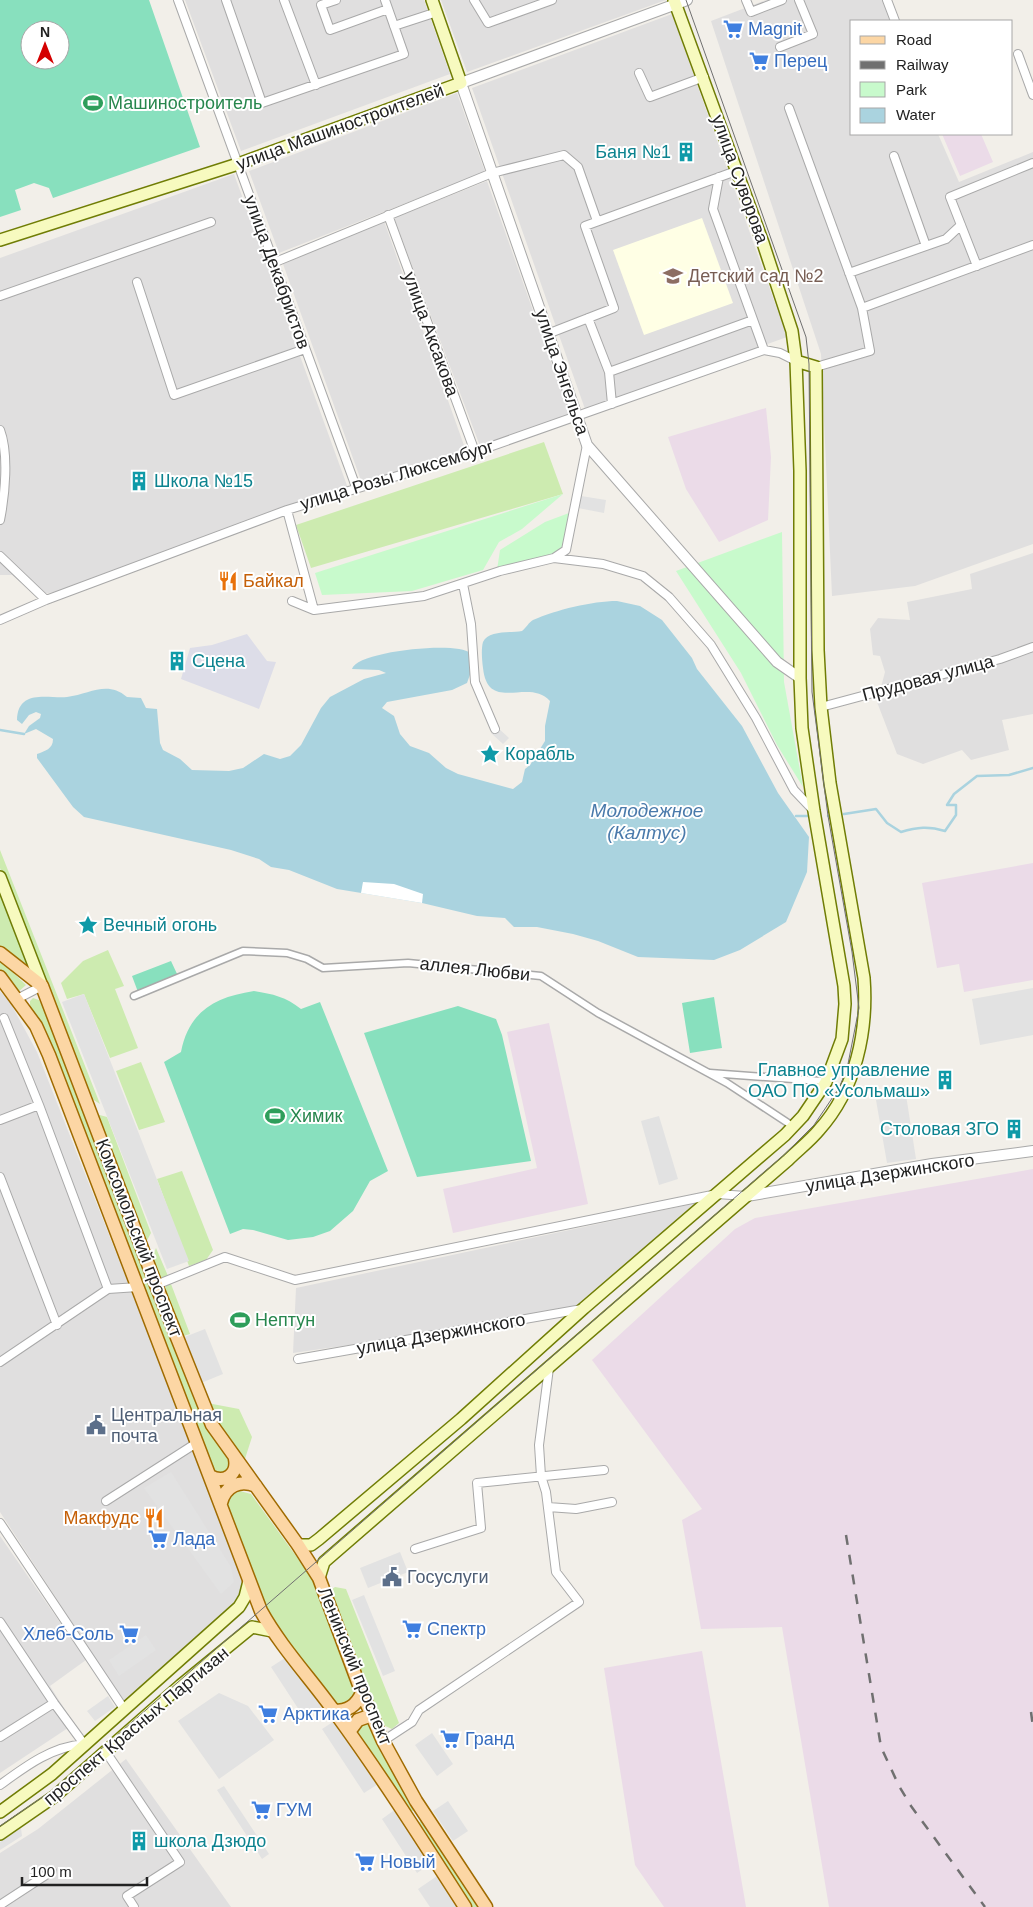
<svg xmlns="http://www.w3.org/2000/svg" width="1033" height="1907" viewBox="0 0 1033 1907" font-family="Helvetica,sans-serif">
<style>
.residential{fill:#e0dfdf}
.industrial{fill:#ebdbe8}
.education{fill:#ffffe5}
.grass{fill:#cdebb0}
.park{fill:#c8facc}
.pitch{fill:#88e0be;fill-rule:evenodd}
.parking{fill:#e2e2e2}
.plaza{fill:#dddde8}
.water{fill:#aad3df}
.pier{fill:#fff}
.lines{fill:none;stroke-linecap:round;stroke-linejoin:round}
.stream{stroke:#aad3df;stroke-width:2.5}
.pedestrian-casing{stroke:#a9a9a9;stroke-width:9}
.minor-casing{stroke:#a9a9a9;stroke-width:10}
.tertiary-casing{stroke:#a9a9a9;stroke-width:12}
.secondary-casing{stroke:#707d05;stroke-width:14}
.primary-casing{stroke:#a06b00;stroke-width:15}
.pedestrian{stroke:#fff;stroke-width:6}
.minor{stroke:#fff;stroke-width:8}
.tertiary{stroke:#fff;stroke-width:10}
.secondary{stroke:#f7fabf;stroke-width:11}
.primary{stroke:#fcd6a4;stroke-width:12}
.tram{stroke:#707070;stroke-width:1}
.rail{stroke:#707070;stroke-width:2.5;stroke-dasharray:10 10;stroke-linecap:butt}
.labels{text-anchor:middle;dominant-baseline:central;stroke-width:4;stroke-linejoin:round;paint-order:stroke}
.shop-label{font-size:18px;fill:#366cbe;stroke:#fff;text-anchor:start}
.leisure-label{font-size:18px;fill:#27864d;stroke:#fff;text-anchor:start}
.street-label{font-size:18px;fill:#222;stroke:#fff}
.culture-label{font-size:18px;fill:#0d838f;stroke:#fff;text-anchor:start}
.education-label{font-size:18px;fill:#785e54;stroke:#fff;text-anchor:start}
.food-label{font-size:18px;fill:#c56008;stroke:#fff;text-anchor:start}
.service-label{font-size:18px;fill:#4e5e75;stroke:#fff;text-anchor:start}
.water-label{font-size:19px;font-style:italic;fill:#4a7aab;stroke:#fff}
</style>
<rect width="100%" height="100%" fill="#f2efe9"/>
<path class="residential" d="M185,0H424L450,74L241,151Z
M441,0H666L467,72Z
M766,0H891L900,21H852V134H938L959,182L1033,152V544L915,586L832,596L821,354L711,21Z
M672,14L787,337L585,409L472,88Z
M457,93L485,172L279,253L249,171Z
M234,174L349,491L81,588L36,595L12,575H0V258Z
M487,181L570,415L480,446L394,218Z
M384,221L466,451L363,486L283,264Z
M1033,553V714L1002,720L1009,750L971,760L962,750L923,764L897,754L877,702L885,672L880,656L873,655L870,629L878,618L910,620L907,602L972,589L970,574Z
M0,991L11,1004L37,1052L243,1575L244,1586L242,1599L124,1702L0,1512Z
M697,1203L572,1313L293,1353L296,1288Z
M0,1536L86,1660L50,1686L74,1724L0,1773Z
M126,1759L231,1907H0V1853L38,1829Z"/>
<path class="industrial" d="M942,134H981L993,162L960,176Z
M766,408L771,457L768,520L719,542L686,489L668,437Z
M1033,863V980L964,992L959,964L937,968L922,883Z
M549,1023L588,1204L453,1233L443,1189L537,1168L507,1032Z
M1033,1169V1907H829L782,1627L701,1629L682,1520L702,1509L592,1360L735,1229L755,1218Z
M702,1651L746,1907H664L635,1865L604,1668Z"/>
<path class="education" d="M702,218L733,303L644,335L613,250Z"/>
<path class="grass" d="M544,442L563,494L311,568L296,525Z
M0,850L100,1104L89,1097L0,868Z
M0,893L29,969L25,968L0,946Z
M108,950L124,986L115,989L138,1048L110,1058L84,994L67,999L61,983L83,961Z
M0,960L26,985L17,993L0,971Z
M33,998L39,1000L45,1010L195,1401L211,1432L232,1463L229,1474L213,1473L30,1009V1001Z
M141,1062L165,1122L139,1130L116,1071Z
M96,1114L107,1117L151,1233L145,1244Z
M182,1171L213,1250L206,1260L189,1266L157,1179Z
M156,1248L168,1276L163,1278L158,1276L151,1260Z
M171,1284L190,1334L180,1337L163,1292L166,1286Z
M202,1402L239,1409L252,1437L242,1468Z
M240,1491L251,1494L312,1578L357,1692L355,1700L335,1707L275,1625L259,1595L228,1509L226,1502L230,1496Z
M335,1587L346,1589L399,1723L392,1729L383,1725L328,1592Z
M371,1717L418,1807L408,1814L351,1732Z
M425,1818L482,1907H468L415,1825Z"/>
<path class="park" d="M563,494L522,529L499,542L483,570L412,591L322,595L315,573Z
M569,513L563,545L552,559L497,570L500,550L545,522Z
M782,532L784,682L803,787L777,745L741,673L676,571Z"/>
<path class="pitch" d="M0,0H149L200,147L53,198L49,188L34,183L15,190L21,210L0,217ZM30,30H60V60H30Z
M171,961L178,976L138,992L132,976Z
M254,991C273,994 286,997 301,1009L320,1002L388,1171L370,1181L353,1211L330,1231L313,1237L288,1240L253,1230L243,1229L230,1234L164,1062L181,1052C189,1011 215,997 254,991Z
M714,997L722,1048L690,1053L682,1003Z
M458,1006L496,1019L502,1035L531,1161L417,1177L364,1033Z"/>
<path class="parking" d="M581,496L606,500L604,513L578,508Z
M497,727L509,738L503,744L491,733Z
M1033,988V1035L980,1045L972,999Z
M84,994L189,1261L167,1269L62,1002Z
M906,1095L916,1159L887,1163L876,1100Z
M659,1116L678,1179L659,1185L641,1121Z
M205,1329L223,1374L201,1383L182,1338Z
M171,1472L231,1567L234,1582L221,1594L144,1488Z
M400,1552L408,1572L368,1588L360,1568Z
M364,1595L395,1671L383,1676L352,1600Z
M146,1635L156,1650L119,1676L109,1660Z
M288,1656L322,1707L305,1719L271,1667Z
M219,1693L248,1706L274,1740L219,1779L178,1721Z
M108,1696L115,1707L95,1721L87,1711Z
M339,1718L383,1781L364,1793L322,1729Z
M432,1733L453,1764L437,1776L415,1745Z
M224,1786L269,1854L262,1859L217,1790Z
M448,1801L468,1831L453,1841L433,1811Z
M400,1806L436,1860L417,1873L382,1819Z
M21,1828L22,1836L0,1850V1842Z
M443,1872L465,1907H430L418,1889Z"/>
<path class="plaza" d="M247,634L267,661L276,662L259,709L181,679L190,648L212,645Z"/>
<path class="water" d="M617,601L640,606L662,620L692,658L697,669L742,726L778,793L809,837L807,872L786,922L740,950L714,960L638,957L598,941L573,934L537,927H514L505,918L477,916L422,903L337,889L289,870L271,867L259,859L231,850L84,817L73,807L37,758V754C45,751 53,749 53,739L36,729L24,734L29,726L40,718L41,714L36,712L29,715L22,724L17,720C18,688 49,699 67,697C90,694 107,680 127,697L141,698L146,708L157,709L160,743L163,750L180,759L192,770L229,771L243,768L264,754L280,759L290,756L301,745L321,708L330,697L364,679L386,673L379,670L352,669C357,651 458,641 470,653L472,669L467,683L452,690L387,702L382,708L394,716L400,734L410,746L429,753L446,768L458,774L513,789L522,782L525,769L530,765L545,741V726L550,701C529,677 488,714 483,668C482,660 481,649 483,642C488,630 511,633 522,631C526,628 529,622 533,620C556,610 592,601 617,601Z"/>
<path class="pier" d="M363,882L394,884L423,894L422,903L361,893Z"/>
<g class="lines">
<path class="stream" d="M0,730L24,734
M844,814L876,809L887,823L901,832C917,827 929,826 945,831L956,815V805H947L954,794L977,776L1009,775L1033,768
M796,816H808
M828,816H830"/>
<defs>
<path id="pedestrian" d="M134,996L243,951L287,953L307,959L323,968L408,963L541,976L598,1013L727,1083L788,1123
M710,1073L821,1081"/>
<path id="minor" d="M178,0L356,487
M226,0L262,103L404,54L385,0
M284,0L316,85
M336,0L321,5L330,30L388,9
M474,0L488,23L552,0
M746,0L751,12L782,0
M887,0L895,21
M394,26L437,12
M780,47L813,34L799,0
M1018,54L1033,95
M639,73L650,97L704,77
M789,108L862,308L870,351L816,367
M894,156L926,246
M719,177L713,209L764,350
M388,215L475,452
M273,263L492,173L564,155L578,167L597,221
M977,266L950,197L1033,163
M849,273L946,239L961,225
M137,282L174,395L305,349
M0,296L211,222
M862,308L1033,245
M588,318L609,372
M550,333L614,308L585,226L736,171
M612,404L609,372L753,320
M0,430C9,454 5,495 0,520
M287,510L314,610
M0,556L46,600
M554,558L603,564L643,576L669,597L711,645L756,718L794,790L813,810
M463,584L471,624L475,682L495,729
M292,601L314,610L424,596L500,571L554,558L566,550L587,445
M0,620L46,600L287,510L475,452L764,350L780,353L796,361
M821,707L1000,659L1033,647
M17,999L42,986
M4,1018L39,1105
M0,1120L39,1105L108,1289L138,1287
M0,1177L57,1325
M156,1285L225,1257L295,1280L717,1194L746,1196
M298,1359L582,1309
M0,1362L108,1289
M106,1501L198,1442
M548,1507L576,1509L612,1502
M0,1523L124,1709
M415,1549L481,1528L477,1483L604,1470
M0,1622L54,1703
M0,1737L54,1703L84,1744
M383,1741L412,1722L419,1710L579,1602L556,1572L546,1492L541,1476L539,1445L549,1368
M106,1752L180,1862L127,1896L134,1907
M0,1785C26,1766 51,1747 84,1744
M0,1905L52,1871"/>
<path id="tertiary" d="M687,0L461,83L587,445L777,662L800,678
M747,1196L932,1164L1033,1151"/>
<path id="secondary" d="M0,240L238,164L461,83L432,0
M0,877L42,986
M298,1545H311L319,1539L461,1419L584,1308L785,1135L803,1116L826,1082L842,1039L845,1004L844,986L814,811L802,728L800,678V471L796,361L792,331L763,243L674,0
M319,1578L324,1562L788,1160C798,1150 810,1141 819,1130C856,1089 868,1031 864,978L830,783L821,707L818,650L816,367L796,361
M0,1812L52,1774L239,1607L245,1597L249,1581
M0,1834L55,1796L181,1685L252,1627L272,1631"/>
<path id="primary" d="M0,953L42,986L156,1285L212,1425L298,1545L319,1578L362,1693L383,1741L416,1801L486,1907
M0,977L36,1026L49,1055L261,1611C282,1649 314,1682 339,1718C384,1780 424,1843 465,1907
M210,1476C224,1484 238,1475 235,1459
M221,1503C225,1486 240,1479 256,1486
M334,1711C348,1711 356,1706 362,1693
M349,1732L358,1720L372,1715"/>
</defs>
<use href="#pedestrian" class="pedestrian-casing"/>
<use href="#minor" class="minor-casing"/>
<use href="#tertiary" class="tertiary-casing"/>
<use href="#secondary" class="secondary-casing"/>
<use href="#primary" class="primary-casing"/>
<use href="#pedestrian" class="pedestrian"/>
<use href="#minor" class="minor"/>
<use href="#tertiary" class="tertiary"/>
<use href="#secondary" class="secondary"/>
<use href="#primary" class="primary"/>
<path class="tram" d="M0,1826L50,1792L85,1763L785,1154L814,1125L839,1088L847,1069L859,1008L852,952L828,816L812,692L809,364L806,337L686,0"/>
<path class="rail" d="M846,1535L881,1747L899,1786L911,1806L985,1907
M1031,1712L1033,1727"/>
</g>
<defs>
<symbol id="supermarket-bare" viewBox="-9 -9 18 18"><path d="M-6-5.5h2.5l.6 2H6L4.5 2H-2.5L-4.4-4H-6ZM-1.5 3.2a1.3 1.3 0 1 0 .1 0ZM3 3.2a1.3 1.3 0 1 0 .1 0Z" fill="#3f7fe0" stroke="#fff" stroke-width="2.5" paint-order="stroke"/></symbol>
<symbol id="stadium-bare" viewBox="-9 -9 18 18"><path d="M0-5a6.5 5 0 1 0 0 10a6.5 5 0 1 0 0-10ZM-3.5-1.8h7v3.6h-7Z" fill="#2e9e5b" stroke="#fff" stroke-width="2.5" paint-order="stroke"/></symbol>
<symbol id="building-bare" viewBox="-9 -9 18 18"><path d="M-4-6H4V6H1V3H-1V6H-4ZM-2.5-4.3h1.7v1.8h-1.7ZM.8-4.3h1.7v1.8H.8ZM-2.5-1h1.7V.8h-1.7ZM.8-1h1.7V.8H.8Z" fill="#0f9aa8" stroke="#fff" stroke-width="2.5" paint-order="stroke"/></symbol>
<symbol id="school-bare" viewBox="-9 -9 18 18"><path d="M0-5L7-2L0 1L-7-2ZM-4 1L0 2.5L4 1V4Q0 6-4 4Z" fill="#8d6e63" stroke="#fff" stroke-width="2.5" paint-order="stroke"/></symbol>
<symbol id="restaurant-bare" viewBox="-9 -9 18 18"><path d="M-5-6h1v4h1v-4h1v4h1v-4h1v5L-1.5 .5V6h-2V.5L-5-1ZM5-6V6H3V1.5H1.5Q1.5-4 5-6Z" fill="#e8710a" stroke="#fff" stroke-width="2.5" paint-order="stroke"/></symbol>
<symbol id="sight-bare" viewBox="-9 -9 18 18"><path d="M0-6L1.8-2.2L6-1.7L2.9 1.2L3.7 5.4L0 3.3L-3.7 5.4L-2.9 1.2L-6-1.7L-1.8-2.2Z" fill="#0f9aa8" stroke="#fff" stroke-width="2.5" paint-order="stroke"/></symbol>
<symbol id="civic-bare" viewBox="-9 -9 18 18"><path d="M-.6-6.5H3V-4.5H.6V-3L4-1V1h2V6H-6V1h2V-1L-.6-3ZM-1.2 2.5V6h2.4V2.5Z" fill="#5c6f8a" stroke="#fff" stroke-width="2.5" paint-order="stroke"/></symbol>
</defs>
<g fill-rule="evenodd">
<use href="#supermarket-bare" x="719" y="15" width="28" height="28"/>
<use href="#supermarket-bare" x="745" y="47" width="28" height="28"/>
<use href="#stadium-bare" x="79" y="89" width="28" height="28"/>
<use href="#building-bare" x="672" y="138" width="28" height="28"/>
<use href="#school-bare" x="659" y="262" width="28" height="28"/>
<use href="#building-bare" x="125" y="467" width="28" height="28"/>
<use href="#restaurant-bare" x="214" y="567" width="28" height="28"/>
<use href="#building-bare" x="163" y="647" width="28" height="28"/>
<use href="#sight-bare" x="476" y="740" width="28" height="28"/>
<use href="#sight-bare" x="74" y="911" width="28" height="28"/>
<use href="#building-bare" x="931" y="1066" width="28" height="28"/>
<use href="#stadium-bare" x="261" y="1102" width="28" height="28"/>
<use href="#building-bare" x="1000" y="1115" width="28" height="28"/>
<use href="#stadium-bare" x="226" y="1306" width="28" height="28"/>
<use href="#civic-bare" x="82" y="1411" width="28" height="28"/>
<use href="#restaurant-bare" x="140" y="1504" width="28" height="28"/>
<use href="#supermarket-bare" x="144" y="1525" width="28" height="28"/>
<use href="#civic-bare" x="378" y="1563" width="28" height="28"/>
<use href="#supermarket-bare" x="398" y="1615" width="28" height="28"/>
<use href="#supermarket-bare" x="115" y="1620" width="28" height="28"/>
<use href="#supermarket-bare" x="254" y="1700" width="28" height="28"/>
<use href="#supermarket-bare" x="436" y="1725" width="28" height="28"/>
<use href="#supermarket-bare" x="247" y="1796" width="28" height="28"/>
<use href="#building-bare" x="125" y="1827" width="28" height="28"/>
<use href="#supermarket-bare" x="351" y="1848" width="28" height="28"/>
</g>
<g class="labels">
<g class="shop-label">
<text x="748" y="29">Magnit</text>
<text x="774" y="61">Перец</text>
<text x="173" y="1539">Лада</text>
<text x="427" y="1629">Спектр</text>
<text x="114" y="1634" text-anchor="end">Хлеб-Соль</text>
<text x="283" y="1714">Арктика</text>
<text x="465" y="1739">Гранд</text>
<text x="276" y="1810">ГУМ</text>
<text x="380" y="1862">Новый</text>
</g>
<g class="leisure-label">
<text x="108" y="103">Машиностроитель</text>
<text x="290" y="1116">Химик</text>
<text x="255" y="1320">Нептун</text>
</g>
<g class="street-label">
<text transform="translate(340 127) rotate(-20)">улица Машиностроителей</text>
<text transform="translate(740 179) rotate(70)">улица Суворова</text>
<text transform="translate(277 272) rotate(70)">улица Декабристов</text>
<text transform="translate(431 334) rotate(70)">улица Аксакова</text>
<text transform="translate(562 372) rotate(71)">улица Энгельса</text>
<text transform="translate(397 475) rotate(-17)">улица Розы Люксембург</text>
<text transform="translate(928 678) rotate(-15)">Прудовая улица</text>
<text transform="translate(475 969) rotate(6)">аллея Любви</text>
<text transform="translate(890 1173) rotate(-9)">улица Дзержинского</text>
<text transform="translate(139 1238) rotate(69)">Комсомольский проспект</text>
<text transform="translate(441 1334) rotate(-10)">улица Дзержинского</text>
<text transform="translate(355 1666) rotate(68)">Ленинский проспект</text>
<text transform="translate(136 1726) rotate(-40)">проспект Красных Партизан</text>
</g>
<g class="culture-label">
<text x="671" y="152" text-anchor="end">Баня №1</text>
<text x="154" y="481">Школа №15</text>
<text x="192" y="661">Сцена</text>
<text x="505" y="754">Корабль</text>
<text x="103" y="925">Вечный огонь</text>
<text x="930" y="1070" text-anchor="end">Главное управление<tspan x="930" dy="21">ОАО ПО «Усольмаш»</tspan></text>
<text x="999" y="1129" text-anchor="end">Столовая ЗГО</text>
<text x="154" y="1841">школа Дзюдо</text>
</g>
<g class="education-label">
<text x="688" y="276">Детский сад №2</text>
</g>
<g class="food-label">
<text x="243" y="581">Байкал</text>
<text x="139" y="1518" text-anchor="end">Макфудс</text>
</g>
<g class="service-label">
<text x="111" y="1415">Центральная<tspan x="111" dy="21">почта</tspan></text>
<text x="407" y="1577">Госуслуги</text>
</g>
<g class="water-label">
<text x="647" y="810">Молодежное<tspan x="647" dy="22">(Калтус)</tspan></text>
</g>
</g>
<rect x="850" y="20" width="162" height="115" fill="#ffffff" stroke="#a7a7a7"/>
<rect x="860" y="36" width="25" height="8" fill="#fcd6a4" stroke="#a7a7a7"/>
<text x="896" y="45" font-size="15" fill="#222222">Road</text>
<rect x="860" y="61" width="25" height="8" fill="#707070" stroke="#a7a7a7"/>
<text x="896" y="70" font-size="15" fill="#222222">Railway</text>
<rect x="860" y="82" width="25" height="15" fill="#c8facc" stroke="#a7a7a7"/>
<text x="896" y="95" font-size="15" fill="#222222">Park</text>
<rect x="860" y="108" width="25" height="15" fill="#aad3df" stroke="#a7a7a7"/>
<text x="896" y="120" font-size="15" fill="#222222">Water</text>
<g transform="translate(45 45)"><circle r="24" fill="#ffffff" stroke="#a7a7a7"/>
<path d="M0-4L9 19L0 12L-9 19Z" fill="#d40000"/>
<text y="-8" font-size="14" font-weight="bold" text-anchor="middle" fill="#222222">N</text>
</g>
<path d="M22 1877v8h125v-8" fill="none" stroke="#222222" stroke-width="2.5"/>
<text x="30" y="1877" font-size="15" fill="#222222" stroke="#ffffff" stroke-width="4" paint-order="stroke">100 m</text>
</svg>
